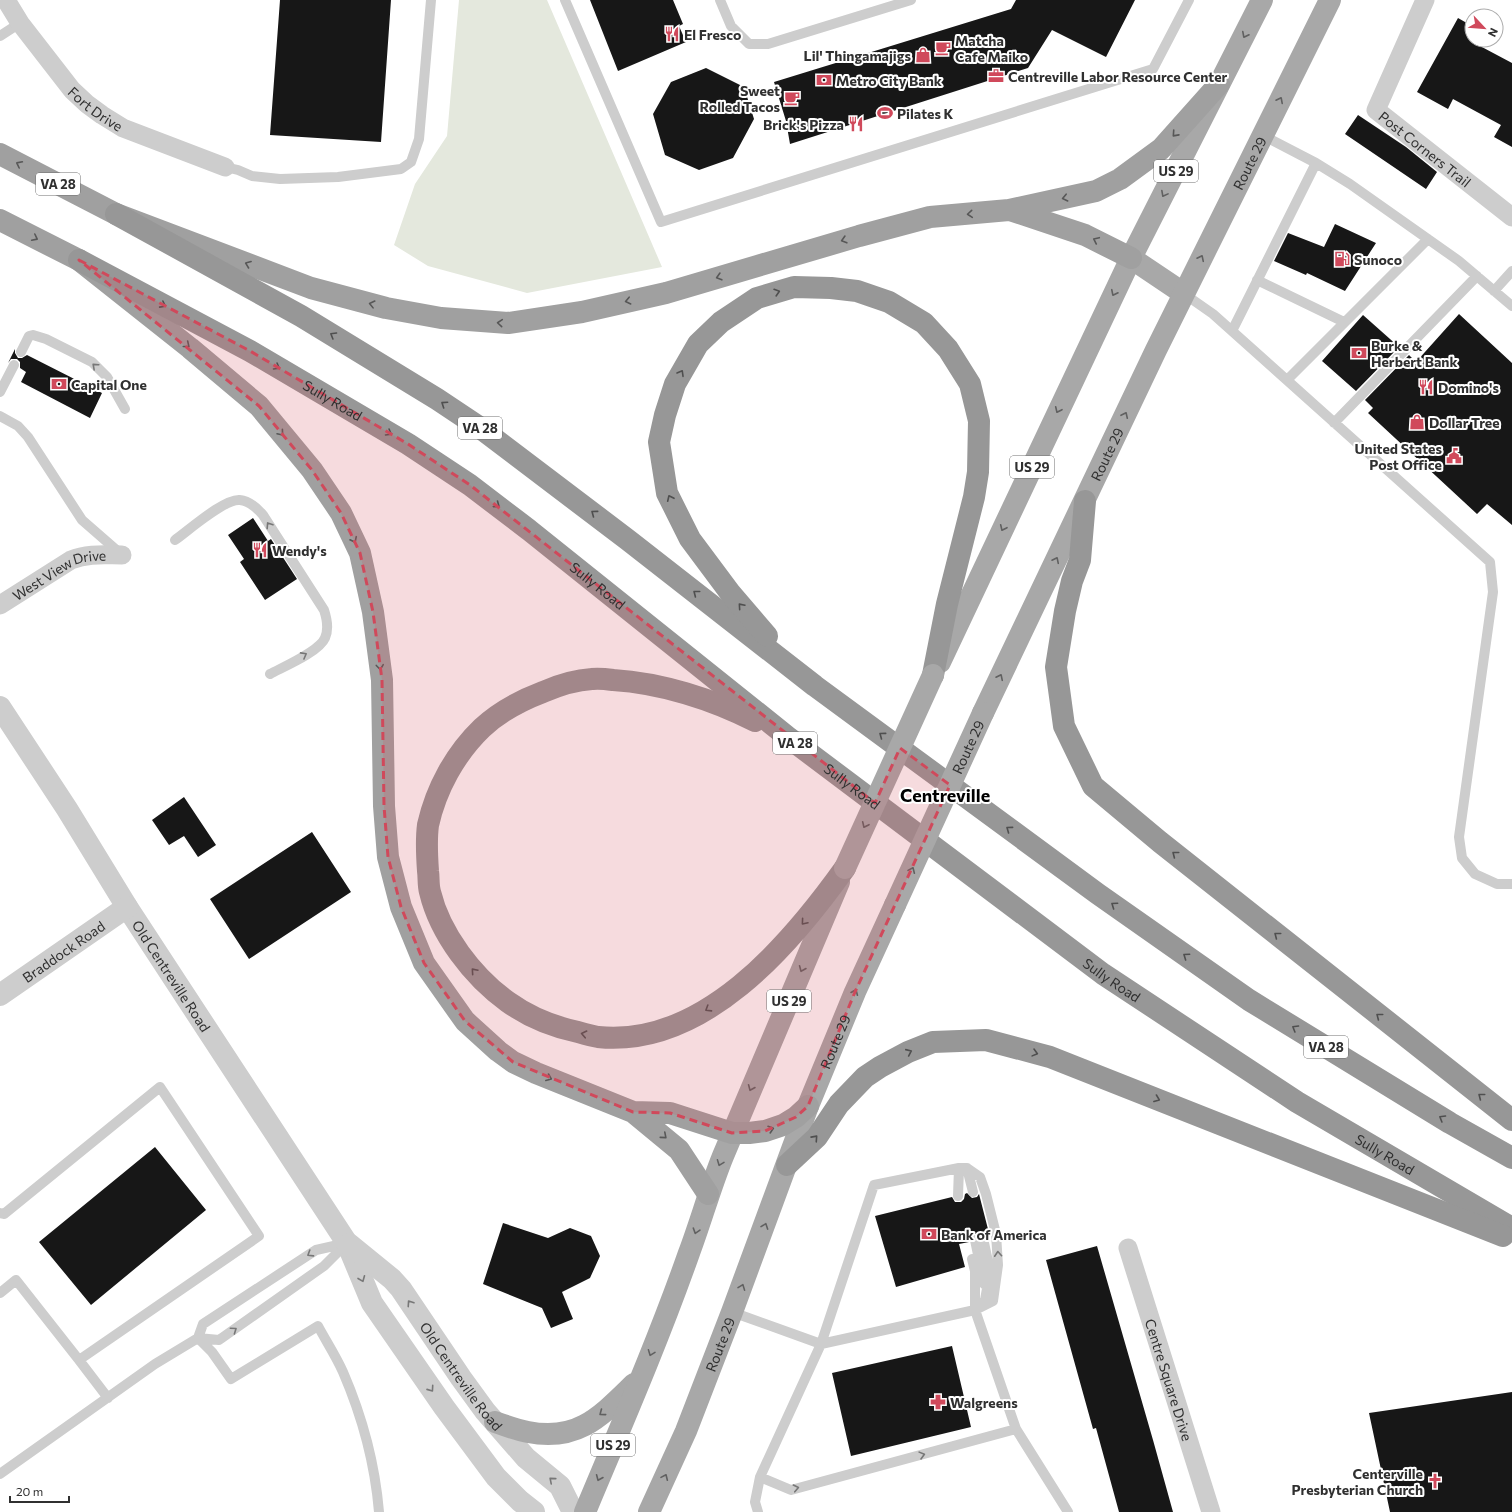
<svg xmlns="http://www.w3.org/2000/svg" width="1512" height="1512" viewBox="0 0 1512 1512" font-family="Commissioner,sans-serif">
<style>
.green{fill:#e4e8dd}
.building{fill:#171717}
.lines{fill:none;stroke-linecap:round;stroke-linejoin:round}
.service{stroke:#cdcdcd;stroke-width:10}
.minor{stroke:#cdcdcd;stroke-width:19}
.tertiary{stroke:#cdcdcd;stroke-width:22}
.primary{stroke:#a8a8a8;stroke-width:22}
.trunk{stroke:#a0a0a0;stroke-width:22}
.motorway{stroke:#979797;stroke-width:22}
.primary-bridge{stroke:#a8a8a8;stroke-width:22}
.oneway{stroke:#606060}
.oneway2{stroke:#575757}
.oneway3{stroke:#4f4f4f}
.oneway4{stroke:#777}
.marked{fill:#d0495b;fill-opacity:0.2;stroke:#d0495b;stroke-width:3;stroke-dasharray:8 5;stroke-linejoin:round}
.labels{text-anchor:middle;dominant-baseline:central;stroke-width:4;stroke-linejoin:round;paint-order:stroke}
.shield{fill:#fff;stroke:#6e6e6e;stroke-width:1}
.shield-label{font-size:13px;font-weight:bold;fill:#303030}
.poi-label{font-size:14px;font-weight:bold;fill:#303030;stroke:#fff;text-anchor:start}
.street-label{font-size:14px;fill:#303030;stroke:#fff}
.district-label{font-size:18px;font-weight:bold;fill:#000;stroke:#fff}
</style>
<rect width="100%" height="100%" fill="#fff"/>
<path class="green" d="M459,0H547L662,267L527,293L428,266L394,245L415,184L447,136Z"/>
<path class="building" d="M280,0H391L381,142L270,135Z
M590,0H673L683,24L679,26L686,42L618,71Z
M1016,0H1135L1106,57L1052,30L1028,68L790,144L786,121L774,82L1011,9Z
M1458,18L1472,26V40H1484L1480,46L1512,63V147L1494,137L1501,125L1453,99L1448,109L1417,92Z
M706,68L744,87L754,119L733,158L699,170L665,155L653,114L671,82Z
M1358,115L1406,147L1437,172L1426,189L1345,134Z
M1335,224L1376,243L1345,291L1307,273L1306,275L1274,261L1288,233L1324,247Z
M1459,314L1512,363V525L1487,504L1477,514L1368,413L1373,408L1365,400L1409,355L1416,362Z
M1363,315L1399,347L1356,391L1322,361Z
M15,349V353L18,358H22L27,355L102,393L90,418L21,382L26,372L20,368V362L17,359H11L8,363Z
M253,518L268,541L271,539L297,579L265,600L240,562L244,559L228,535Z
M184,797L216,845L198,857L184,836L169,845L152,820Z
M312,832L351,892L249,959L210,899Z
M155,1147L206,1210L91,1305L39,1242Z
M967,1193L972,1198L977,1197L979,1194L990,1237L985,1232H981L978,1234H973L969,1238V1242L959,1244L965,1267L896,1287L875,1216L948,1198L952,1197L955,1202H961L964,1199L965,1194Z
M503,1223L548,1238L570,1228L591,1236L600,1256L590,1278L562,1292L573,1319L551,1328L542,1308L483,1284Z
M1097,1246L1153,1440L1173,1512H1119L1096,1428L1093,1429L1046,1260Z
M952,1346L971,1427L851,1456L832,1373Z
M1512,1392V1512H1390L1369,1413Z"/>
<g class="lines">
<path class="service" d="M565,0L661,222L1153,69L1189,0
M720,0L731,26L749,44H768L911,0
M0,36L20,23
M1262,135L1316,163L1350,184L1459,261L1512,306
M225,167L238,170L252,176L280,179L338,177L401,169L411,162L419,139L431,0
M1257,280L1344,322
M1494,291L1512,271
M1183,293L1213,314L1490,562L1493,592L1459,837L1462,858L1475,874L1497,884H1512
M1232,331L1316,163
M21,352L29,336L33,335L46,339L92,362L107,377L125,409
M1287,380L1428,239
M0,392L14,365
M0,416L18,426L28,437L82,520L121,554
M1334,423L1477,276
M175,540C189,530 225,498 240,500C250,501 257,508 263,515L324,610C327,619 329,629 325,638C319,652 283,667 270,674
M967,1168L980,1177L986,1194L996,1234L998,1265L993,1301L975,1310
M958,1196L959,1168
M0,1213L4,1214L160,1087L259,1236L79,1360L16,1280L0,1293
M975,1240L984,1284
M972,1259L975,1271V1310
M978,1307L985,1300L990,1271L983,1238
M732,1312L821,1344L975,1310L1016,1429L1068,1512
M198,1338L212,1352L231,1379L318,1326C326,1341 336,1356 343,1372C362,1416 375,1464 379,1512
M198,1338L203,1324L316,1250L347,1243
M79,1360L108,1398
M0,1474L155,1364L198,1338L219,1340L324,1266L347,1243
M760,1477L791,1490L1016,1429
M758,1512L755,1502L760,1477L821,1344L874,1185L959,1168H967L973,1192"/>
<g class="minor">
<path id="s1" d="M6,0L20,23L72,90L87,104L102,115L123,128L225,167"/>
<path id="s2" d="M1425,0L1376,110L1512,217"/>
<path id="s3" d="M0,605L71,560C88,553 105,555 122,555"/>
<path id="s4" d="M1128,1248L1211,1512"/>
</g>
<g class="tertiary">
<path id="s5" d="M0,707L67,809L127,907L178,985L347,1243L372,1303L444,1407L496,1477L520,1501L534,1512"/>
<path id="s6" d="M0,995L127,907"/>
<path id="s7" d="M349,1244L392,1279L401,1289L461,1378L485,1411L526,1458L560,1486L573,1512"/>
</g>
<g class="primary">
<path d="M1131,258L1183,293"/>
<path d="M940,662L1131,258L1262,0"/>
<path id="s8" d="M983,713L1156,350L1330,0"/>
<path d="M495,1422C506,1426 517,1430 528,1432C578,1442 601,1416 634,1384"/>
<path d="M585,1512C621,1426 658,1341 689,1253C701,1221 710,1188 723,1156L839,882"/>
<path id="s9" d="M649,1512L686,1431L732,1312L808,1106L855,992L895,905"/>
</g>
<path class="trunk" d="M0,154L116,214L311,288L386,308L441,318L508,323L582,312L666,293L859,236L930,217L1009,210L1096,191L1120,179L1161,149L1219,84
M1010,210L1085,235L1131,258
M0,220L79,260L190,348L259,406L312,470L341,513L360,553L373,612L382,680L384,806L388,857L401,907L424,963L465,1021L498,1051L513,1062L536,1073L633,1112L679,1150L708,1194
M633,1112L670,1113L732,1133H749L765,1131L783,1125L796,1117L808,1106"/>
<g class="motorway">
<path d="M116,214L301,316L437,399L479,427L628,540L815,686L1098,894L1249,1000L1450,1123L1512,1158"/>
<path id="s10" d="M79,260L250,351L408,444L470,485L529,530L789,738L1103,974L1297,1102L1512,1228"/>
<path d="M1085,501L1080,560L1072,581L1065,611L1056,667L1064,726L1093,786L1160,842L1512,1120"/>
<path d="M767,636L731,594L690,539L667,493L659,442L665,415L675,384L698,344L721,322L757,298L794,287L831,288L857,291L889,302L924,323L948,349L970,384L979,421L978,472L974,497L947,604L933,675"/>
<path d="M755,721C712,699 661,683 613,680C606,679 599,678 592,679C575,680 559,685 543,692C522,700 499,712 482,728C455,754 436,789 428,825C426,840 427,857 428,871C429,878 428,885 430,892C440,934 473,977 508,1002C529,1017 554,1027 578,1032C585,1034 592,1036 598,1037C703,1048 790,945 845,868"/>
<path d="M787,1165L817,1137L839,1104L865,1077L880,1067L908,1052L933,1042L986,1040L1050,1057L1503,1236"/>
</g>
<g class="primary-bridge">
<path d="M845,868L933,675"/>
<path id="s11" d="M895,905L983,713"/>
</g>
</g>
<defs><path id="oneway-chevron" d="M-2-3.5L2.5 0L-2 3.5" fill="none" stroke-width="1.6" stroke-linecap="round" stroke-linejoin="round"/></defs>
<g class="oneway">
<use href="#oneway-chevron" transform="translate(1245 35) rotate(117)"/>
<use href="#oneway-chevron" transform="translate(1280 100) rotate(-63)"/>
<use href="#oneway-chevron" transform="translate(1164 194) rotate(118)"/>
<use href="#oneway-chevron" transform="translate(1201 258) rotate(-64)"/>
<use href="#oneway-chevron" transform="translate(1114 293) rotate(116)"/>
<use href="#oneway-chevron" transform="translate(1058 410) rotate(115)"/>
<use href="#oneway-chevron" transform="translate(1125 415) rotate(-65)"/>
<use href="#oneway-chevron" transform="translate(1003 528) rotate(115)"/>
<use href="#oneway-chevron" transform="translate(1056 560) rotate(-64)"/>
<use href="#oneway-chevron" transform="translate(1000 677) rotate(-64)"/>
<use href="#oneway-chevron" transform="translate(865 825) rotate(115)"/>
<use href="#oneway-chevron" transform="translate(912 870) rotate(-66)"/>
<use href="#oneway-chevron" transform="translate(802 969) rotate(113)"/>
<use href="#oneway-chevron" transform="translate(855 992) rotate(-67)"/>
<use href="#oneway-chevron" transform="translate(751 1088) rotate(113)"/>
<use href="#oneway-chevron" transform="translate(720 1163) rotate(111)"/>
<use href="#oneway-chevron" transform="translate(765 1226) rotate(-70)"/>
<use href="#oneway-chevron" transform="translate(696 1231) rotate(108)"/>
<use href="#oneway-chevron" transform="translate(742 1287) rotate(-69)"/>
<use href="#oneway-chevron" transform="translate(651 1353) rotate(111)"/>
<use href="#oneway-chevron" transform="translate(602 1413) rotate(143)"/>
<use href="#oneway-chevron" transform="translate(665 1477) rotate(-66)"/>
<use href="#oneway-chevron" transform="translate(599 1478) rotate(113)"/>
</g>
<g class="oneway2">
<use href="#oneway-chevron" transform="translate(1175 134) rotate(132)"/>
<use href="#oneway-chevron" transform="translate(19 164) rotate(-153)"/>
<use href="#oneway-chevron" transform="translate(1065 198) rotate(167)"/>
<use href="#oneway-chevron" transform="translate(970 214) rotate(175)"/>
<use href="#oneway-chevron" transform="translate(35 238) rotate(27)"/>
<use href="#oneway-chevron" transform="translate(844 240) rotate(164)"/>
<use href="#oneway-chevron" transform="translate(1096 240) rotate(-155)"/>
<use href="#oneway-chevron" transform="translate(248 264) rotate(-159)"/>
<use href="#oneway-chevron" transform="translate(719 277) rotate(164)"/>
<use href="#oneway-chevron" transform="translate(628 301) rotate(167)"/>
<use href="#oneway-chevron" transform="translate(372 304) rotate(-166)"/>
<use href="#oneway-chevron" transform="translate(500 323) rotate(-175)"/>
<use href="#oneway-chevron" transform="translate(187 345) rotate(39)"/>
<use href="#oneway-chevron" transform="translate(281 433) rotate(50)"/>
<use href="#oneway-chevron" transform="translate(354 540) rotate(64)"/>
<use href="#oneway-chevron" transform="translate(380 667) rotate(83)"/>
<use href="#oneway-chevron" transform="translate(549 1078) rotate(22)"/>
<use href="#oneway-chevron" transform="translate(771 1129) rotate(-18)"/>
<use href="#oneway-chevron" transform="translate(664 1136) rotate(41)"/>
</g>
<g class="oneway3">
<use href="#oneway-chevron" transform="translate(777 292) rotate(-17)"/>
<use href="#oneway-chevron" transform="translate(163 305) rotate(28)"/>
<use href="#oneway-chevron" transform="translate(333 335) rotate(-149)"/>
<use href="#oneway-chevron" transform="translate(277 367) rotate(31)"/>
<use href="#oneway-chevron" transform="translate(681 373) rotate(-60)"/>
<use href="#oneway-chevron" transform="translate(444 404) rotate(-146)"/>
<use href="#oneway-chevron" transform="translate(389 433) rotate(31)"/>
<use href="#oneway-chevron" transform="translate(670 498) rotate(-115)"/>
<use href="#oneway-chevron" transform="translate(497 505) rotate(37)"/>
<use href="#oneway-chevron" transform="translate(594 513) rotate(-143)"/>
<use href="#oneway-chevron" transform="translate(696 593) rotate(-142)"/>
<use href="#oneway-chevron" transform="translate(741 606) rotate(-131)"/>
<use href="#oneway-chevron" transform="translate(882 735) rotate(-143)"/>
<use href="#oneway-chevron" transform="translate(1009 829) rotate(-144)"/>
<use href="#oneway-chevron" transform="translate(1175 854) rotate(-142)"/>
<use href="#oneway-chevron" transform="translate(1114 905) rotate(-145)"/>
<use href="#oneway-chevron" transform="translate(804 922) rotate(130)"/>
<use href="#oneway-chevron" transform="translate(1277 935) rotate(-142)"/>
<use href="#oneway-chevron" transform="translate(1186 956) rotate(-145)"/>
<use href="#oneway-chevron" transform="translate(474 971) rotate(-131)"/>
<use href="#oneway-chevron" transform="translate(708 1009) rotate(148)"/>
<use href="#oneway-chevron" transform="translate(1379 1016) rotate(-142)"/>
<use href="#oneway-chevron" transform="translate(1295 1028) rotate(-149)"/>
<use href="#oneway-chevron" transform="translate(584 1034) rotate(-168)"/>
<use href="#oneway-chevron" transform="translate(909 1052) rotate(-24)"/>
<use href="#oneway-chevron" transform="translate(1035 1053) rotate(15)"/>
<use href="#oneway-chevron" transform="translate(1481 1096) rotate(-142)"/>
<use href="#oneway-chevron" transform="translate(1157 1099) rotate(21)"/>
<use href="#oneway-chevron" transform="translate(1442 1118) rotate(-149)"/>
<use href="#oneway-chevron" transform="translate(815 1138) rotate(-48)"/>
</g>
<g class="oneway4">
<use href="#oneway-chevron" transform="translate(95 366) rotate(-138)"/>
<use href="#oneway-chevron" transform="translate(269 525) rotate(-123)"/>
<use href="#oneway-chevron" transform="translate(304 655) rotate(-29)"/>
<use href="#oneway-chevron" transform="translate(310 1254) rotate(148)"/>
<use href="#oneway-chevron" transform="translate(998 1254) rotate(-94)"/>
<use href="#oneway-chevron" transform="translate(362 1279) rotate(68)"/>
<use href="#oneway-chevron" transform="translate(410 1303) rotate(-124)"/>
<use href="#oneway-chevron" transform="translate(234 1330) rotate(-35)"/>
<use href="#oneway-chevron" transform="translate(431 1389) rotate(55)"/>
<use href="#oneway-chevron" transform="translate(922 1455) rotate(-15)"/>
<use href="#oneway-chevron" transform="translate(552 1480) rotate(-139)"/>
<use href="#oneway-chevron" transform="translate(796 1488) rotate(-12)"/>
</g>
<path class="marked" d="M79,260L250,351L408,444L470,485L875,803L900,748L950,785L855,992L808,1106L796,1117L765,1131L732,1133L670,1113L633,1112L513,1062L465,1021L424,963L401,907L388,857L384,806L382,680L373,612L360,553L341,513L312,470L259,406Z"/>
<defs>
<symbol id="restaurant-bare" viewBox="-9 -9 18 18"><path d="M-5-6h1v4h1v-4h1v4h1v-4h1v5L-1.5 .5V6h-2V.5L-5-1ZM5-6V6H3V1.5H1.5Q1.5-4 5-6Z" fill="#d0495b" stroke="#fff" stroke-width="2.5" paint-order="stroke"/></symbol>
<symbol id="cafe-bare" viewBox="-9 -9 18 18"><path d="M-5.5-4.5H6V0H3Q3 3.5 0 3.5H-2.5Q-5.5 3.5-5.5 0ZM3-3.2v2h1.7v-2ZM-6 4.5H4V6H-6Z" fill="#d0495b" stroke="#fff" stroke-width="2.5" paint-order="stroke"/></symbol>
<symbol id="shop-bare" viewBox="-9 -9 18 18"><path d="M-5-2.5h2.3a2.7 3.5 0 0 1 5.4 0H5L5.5 6h-11ZM-1.5-2.5h3a1.5 2.3 0 0 0-3 0Z" fill="#d0495b" stroke="#fff" stroke-width="2.5" paint-order="stroke"/></symbol>
<symbol id="office-bare" viewBox="-9 -9 18 18"><path d="M-6-3h4V-5.5h4V-3h4V5H-6ZM-1-4.5V-3h2v-1.5ZM-6 0V1H6V0Z" fill="#d0495b" stroke="#fff" stroke-width="2.5" paint-order="stroke"/></symbol>
<symbol id="bank-bare" viewBox="-9 -9 18 18"><path d="M-6-4H6V4H-6ZM0-2.3a2.3 2.3 0 1 0 0 4.6a2.3 2.3 0 1 0 0-4.6Z" fill="#d0495b" stroke="#fff" stroke-width="2.5" paint-order="stroke"/></symbol>
<symbol id="stadium-bare" viewBox="-9 -9 18 18"><path d="M0-5a6.5 5 0 1 0 0 10a6.5 5 0 1 0 0-10ZM-3.5-1.8h7v3.6h-7Z" fill="#d0495b" stroke="#fff" stroke-width="2.5" paint-order="stroke"/></symbol>
<symbol id="fuel-bare" viewBox="-9 -9 18 18"><path d="M-5.5-6h7V0h2V4h1.3V-2.5L3-4.5l.8-.8L6-3V5H2.5V1h-1V6h-7ZM-4.2-4.7v3.2H.2V-4.7Z" fill="#d0495b" stroke="#fff" stroke-width="2.5" paint-order="stroke"/></symbol>
<symbol id="civic-bare" viewBox="-9 -9 18 18"><path d="M-.6-6.5H3V-4.5H.6V-3L4-1V1h2V6H-6V1h2V-1L-.6-3ZM-1.2 2.5V6h2.4V2.5Z" fill="#d0495b" stroke="#fff" stroke-width="2.5" paint-order="stroke"/></symbol>
<symbol id="pharmacy-bare" viewBox="-9 -9 18 18"><path d="M-2-6h4v4h4v4h-4v4h-4v-4h-4v-4h4Z" fill="#d0495b" stroke="#fff" stroke-width="2.5" paint-order="stroke"/></symbol>
<symbol id="church-bare" viewBox="-9 -9 18 18"><path d="M-1.2-6h2.4v3.5h3.3v2.4h-3.3V6h-2.4V-.1h-3.3v-2.4h3.3Z" fill="#d0495b" stroke="#fff" stroke-width="2.5" paint-order="stroke"/></symbol>
</defs>
<g fill-rule="evenodd">
<use href="#restaurant-bare" x="661" y="23" width="22" height="22"/>
<use href="#cafe-bare" x="932" y="37" width="22" height="22"/>
<use href="#shop-bare" x="912" y="44" width="22" height="22"/>
<use href="#office-bare" x="985" y="65" width="22" height="22"/>
<use href="#bank-bare" x="813" y="69" width="22" height="22"/>
<use href="#cafe-bare" x="781" y="87" width="22" height="22"/>
<use href="#stadium-bare" x="874" y="102" width="22" height="22"/>
<use href="#restaurant-bare" x="845" y="113" width="22" height="22"/>
<use href="#fuel-bare" x="1331" y="248" width="22" height="22"/>
<use href="#bank-bare" x="1348" y="342" width="22" height="22"/>
<use href="#bank-bare" x="48" y="373" width="22" height="22"/>
<use href="#restaurant-bare" x="1415" y="376" width="22" height="22"/>
<use href="#shop-bare" x="1406" y="411" width="22" height="22"/>
<use href="#civic-bare" x="1443" y="445" width="22" height="22"/>
<use href="#restaurant-bare" x="249" y="539" width="22" height="22"/>
<use href="#bank-bare" x="918" y="1223" width="22" height="22"/>
<use href="#pharmacy-bare" x="927" y="1391" width="22" height="22"/>
<use href="#church-bare" x="1424" y="1470" width="22" height="22"/>
</g>
<g class="labels">
<g class="shield">
<rect x="1154" y="160" width="44" height="22" rx="3"/>
<rect x="36" y="173" width="44" height="22" rx="3"/>
<rect x="458" y="417" width="44" height="22" rx="3"/>
<rect x="1010" y="456" width="44" height="22" rx="3"/>
<rect x="773" y="732" width="44" height="22" rx="3"/>
<rect x="767" y="990" width="44" height="22" rx="3"/>
<rect x="1304" y="1036" width="44" height="22" rx="3"/>
<rect x="591" y="1434" width="44" height="22" rx="3"/>
</g>
<g class="shield-label">
<text x="1176" y="171">US 29</text>
<text x="58" y="184">VA 28</text>
<text x="480" y="428">VA 28</text>
<text x="1032" y="467">US 29</text>
<text x="795" y="743">VA 28</text>
<text x="789" y="1001">US 29</text>
<text x="1326" y="1047">VA 28</text>
<text x="613" y="1445">US 29</text>
</g>
<g class="poi-label">
<text x="684" y="34">El Fresco</text>
<text x="955" y="40">Matcha<tspan x="955" dy="16">Cafe Maiko</tspan></text>
<text x="911" y="55" text-anchor="end">Lil' Thingamajigs</text>
<text x="1008" y="76">Centreville Labor Resource Center</text>
<text x="836" y="80">Metro City Bank</text>
<text x="780" y="90" text-anchor="end">Sweet<tspan x="780" dy="16">Rolled Tacos</tspan></text>
<text x="897" y="113">Pilates K</text>
<text x="844" y="124" text-anchor="end">Brick's Pizza</text>
<text x="1354" y="259">Sunoco</text>
<text x="1371" y="345">Burke &amp;<tspan x="1371" dy="16">Herbert Bank</tspan></text>
<text x="71" y="384">Capital One</text>
<text x="1438" y="387">Domino's</text>
<text x="1429" y="422">Dollar Tree</text>
<text x="1442" y="448" text-anchor="end">United States<tspan x="1442" dy="16">Post Office</tspan></text>
<text x="272" y="550">Wendy's</text>
<text x="941" y="1234">Bank of America</text>
<text x="950" y="1402">Walgreens</text>
<text x="1423" y="1473" text-anchor="end">Centerville<tspan x="1423" dy="16">Presbyterian Church</tspan></text>
</g>
<g class="street-label">
<text stroke="none"><textPath href="#s1" startOffset="142">Fort Drive</textPath></text>
<text stroke="none"><textPath href="#s2" startOffset="183">Post Corners Trail</textPath></text>
<text stroke="none"><textPath href="#s8" startOffset="611">Route 29</textPath></text>
<text stroke="none"><textPath href="#s10" startOffset="290">Sully Road</textPath></text>
<text stroke="none"><textPath href="#s8" startOffset="287">Route 29</textPath></text>
<text stroke="none"><textPath href="#s3" startOffset="68">West View Drive</textPath></text>
<text stroke="none"><textPath href="#s10" startOffset="614">Sully Road</textPath></text>
<text stroke="none"><textPath href="#s11" startOffset="174">Route 29</textPath></text>
<text stroke="none"><textPath href="#s10" startOffset="938">Sully Road</textPath></text>
<text stroke="none"><textPath href="#s6" startOffset="77">Braddock Road</textPath></text>
<text stroke="none"><textPath href="#s5" startOffset="319">Old Centreville Road</textPath></text>
<text stroke="none"><textPath href="#s10" startOffset="1262">Sully Road</textPath></text>
<text stroke="none"><textPath href="#s9" startOffset="506">Route 29</textPath></text>
<text stroke="none"><textPath href="#s10" startOffset="1586">Sully Road</textPath></text>
<text stroke="none"><textPath href="#s9" startOffset="182">Route 29</textPath></text>
<text stroke="none"><textPath href="#s7" startOffset="175">Old Centreville Road</textPath></text>
<text stroke="none"><textPath href="#s4" startOffset="138">Centre Square Drive</textPath></text>
</g>
<g class="district-label">
<text x="945" y="795">Centreville</text>
</g>
</g>
<g transform="translate(1484 28) rotate(116)"><circle r="19" fill="#ffffff" stroke="#acacac"/>
<path d="M0-3L7 15L0 10L-7 15Z" fill="#d0495b"/>
<text y="-6" font-size="11" font-weight="bold" text-anchor="middle" fill="#303030">N</text>
</g>
<path d="M10 1496v6h59v-6" fill="none" stroke="#303030" stroke-width="2"/>
<text x="16" y="1496" font-size="12" fill="#303030" stroke="#ffffff" stroke-width="3" paint-order="stroke">20 m</text>
</svg>
